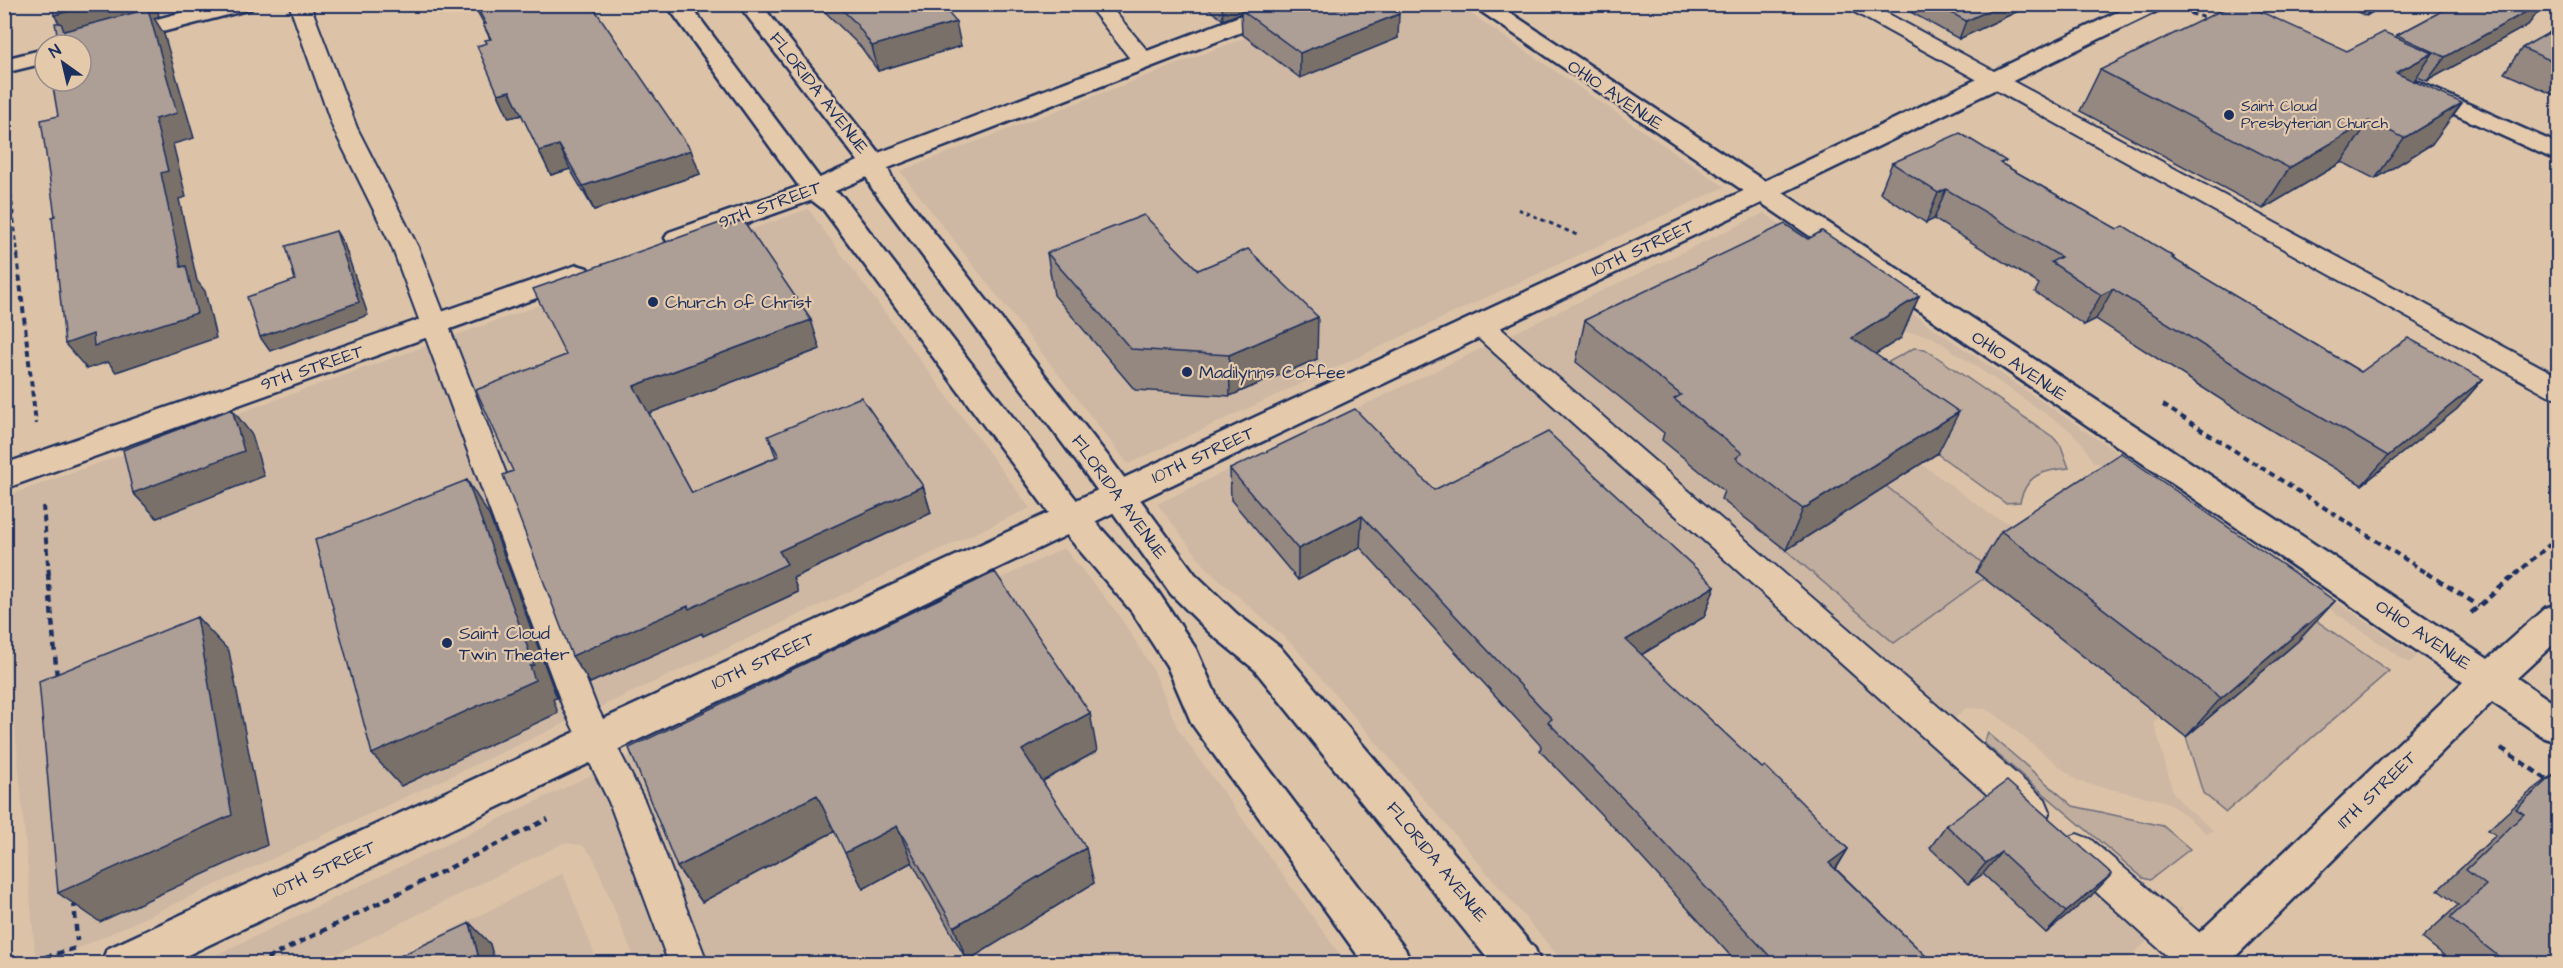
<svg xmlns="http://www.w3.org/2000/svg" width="2563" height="968" viewBox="0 0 2563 968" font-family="'Architects Daughter',sans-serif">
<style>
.built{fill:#ceb8a3}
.green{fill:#c0ad9d;stroke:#6e6e7e;stroke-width:1.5}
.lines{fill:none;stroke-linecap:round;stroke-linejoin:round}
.service-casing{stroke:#1b2f5e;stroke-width:4}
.minor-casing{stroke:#1b2f5e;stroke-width:5}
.tertiary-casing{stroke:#1b2f5e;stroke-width:5}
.secondary-casing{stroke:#1b2f5e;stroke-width:5}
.path-far2{stroke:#1b2f5e;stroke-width:3;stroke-dasharray:4.5 4;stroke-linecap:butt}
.path-far1{stroke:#1b2f5e;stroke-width:4;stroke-dasharray:6 4.5;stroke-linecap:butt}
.path{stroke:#1b2f5e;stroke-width:4.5;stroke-dasharray:7 5;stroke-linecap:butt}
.service{fill:#e4c9ab;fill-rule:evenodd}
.minor{fill:#e4c9ab;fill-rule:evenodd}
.tertiary{fill:#e4c9ab;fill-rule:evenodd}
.secondary{fill:#e4c9ab;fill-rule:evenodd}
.wall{fill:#958881;stroke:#1b2f5e;stroke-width:1.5}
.shaded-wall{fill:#796f69;stroke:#1b2f5e;stroke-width:1.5}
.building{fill:#ad9e96;stroke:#1b2f5e;stroke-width:1.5}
.poi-dot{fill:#1b2f5e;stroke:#e4c9ab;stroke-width:2}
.labels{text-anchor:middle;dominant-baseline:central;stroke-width:4.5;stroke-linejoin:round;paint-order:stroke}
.far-poi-label{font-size:15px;fill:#1b2f5e;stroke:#e4c9ab;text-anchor:start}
.street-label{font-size:18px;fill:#1b2f5e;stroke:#e4c9ab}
.poi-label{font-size:18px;fill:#1b2f5e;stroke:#e4c9ab;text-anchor:start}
</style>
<rect width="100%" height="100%" fill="#dcc3a8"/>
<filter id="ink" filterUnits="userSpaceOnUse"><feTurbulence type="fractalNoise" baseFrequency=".0167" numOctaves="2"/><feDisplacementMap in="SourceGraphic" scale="12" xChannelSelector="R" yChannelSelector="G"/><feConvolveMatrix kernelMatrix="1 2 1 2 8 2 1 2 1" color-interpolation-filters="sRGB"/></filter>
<g filter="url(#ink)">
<path class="built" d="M1457,4L1725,187L1128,464L900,171L1330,5Z
M808,209L1030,508L47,963L36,964L5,612L4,497Z
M1764,213L2417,656L2409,663L2126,471L2093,462L2082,443L2067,428L1932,337L1915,333H1900L1835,366L1833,399L1990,514L2009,523L2025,540L2257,634L2154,722L2173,792L2186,808L2213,830L2207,834L2181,812L2164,801L2079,782L1995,714L1985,709L1966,708L1955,718L1952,735L2125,894L2174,911L2181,907L2183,909L2123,963H1564L1292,644L1208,570L1157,504Z
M1064,548L1119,615L1154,671L1178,729L1346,963H636L593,857L582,845L564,843L319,963L197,964Z
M563,873L598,963L383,964Z"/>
<path class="green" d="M1914,348L1925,349L2053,437L2061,446L2069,468C2043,471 2027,473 2020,502L2005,503L1885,416L1854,381Z
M1886,486L1986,566L1977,572L1984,578L1894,643L1786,550Z
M2223,556L2389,671L2226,812L2203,793L2186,737L2298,641Z
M1988,733L2073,806L2163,826L2190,849L2150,880L2143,878L1984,743Z"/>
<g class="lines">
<defs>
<path id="service" d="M289,4H310L357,128L418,247L596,705L645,802L708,964H669L609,802L564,710L392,247L333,128Z
M1087,4H1108L1151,55L1154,60L1151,65H1135Z
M1844,4H1870L2558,376V398L2548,395L1847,8Z
M1480,316L1490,319L2045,799L2050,811L2045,823L2032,827L2019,823L1470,331L1467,325L1470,319Z
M2077,834L2090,839L2220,950L2225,964H2176L2064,863L2058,851L2064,839Z"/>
<path id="minor" d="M214,4H254L251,9L81,53V45H70L73,41Z
M1271,4H1304L1301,9L883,170L824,196L689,244L679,247L669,244L665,238L669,232L806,184L865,158Z
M1470,4H1497L2488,659L2545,608L2558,604V640L2517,678L2558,706V742L2545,738L2492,702L2228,964H2176L2182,949L2463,682Z
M45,49V63L4,73V59Z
M2419,82L2558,144V161L2410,94L2407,89L2410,84Z
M577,265L587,268L591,274L587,280L4,489V464Z"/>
<path id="tertiary" d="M2134,4H2164L2161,9L1770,199L169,964H101L107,949L1752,187Z"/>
<path id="secondary" d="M666,4H689L824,184L843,197L1082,507L1158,592L1196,649L1220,704L1405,949L1411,964H1364L1192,724L1167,666L1132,612L1058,525L823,209L806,196Z
M738,4H761L883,158L893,180L1111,460L1195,574L1237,614L1280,647L1535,949L1541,964H1492L1254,669L1211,634L1171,594L1087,476L871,187L861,165Z"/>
</defs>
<use href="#service" class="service-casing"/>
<use href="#minor" class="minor-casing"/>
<use href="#tertiary" class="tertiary-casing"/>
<use href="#secondary" class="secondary-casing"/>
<path class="path-far2" d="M2190,14L2208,4
M2191,14L2212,19
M4,135L18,257
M1518,209L1577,235"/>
<path class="path-far1" d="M17,255L36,424
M2163,405L2430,575
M43,506L49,575
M2515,575L2558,537"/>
<path class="path" d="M48,573L57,678
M2427,573L2479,606
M2471,613L2517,573
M2501,748L2549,781
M74,901L77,941
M22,964L76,948
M256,964L548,819"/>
<use href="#service" class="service"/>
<use href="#minor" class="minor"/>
<use href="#tertiary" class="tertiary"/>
<use href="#secondary" class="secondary"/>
</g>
<path class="wall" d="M473,4H596L592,6L700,174L594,210L570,169L551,175L522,115L509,118L498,94L487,43L490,39L483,24H484Z
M817,4H941L961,46L878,71L861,47Z
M1202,4H1385L1398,38L1300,78L1242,34L1241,13L1223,20Z
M1896,4H2033L1959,39Z
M2340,4H2386L2366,16Z
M2455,4H2544L2528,25L2427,81L2417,77L2414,82L2432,144L2375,179L2342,162L2263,209L2080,111L2100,70L2347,51L2396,37L2397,35Z
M2559,27V97L2504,73L2522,48Z
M1892,163L2004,165L2117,229L2173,259L2361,372L2483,379L2457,409L2362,485L2228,404L2096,319L2084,325L2035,292L2039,284L1934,219L1926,223L1880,193Z
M1808,239L1919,296L1901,338L1875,354L1938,453L1786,550L1721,499L1724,491L1662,440L1664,433L1576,362L1585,320Z
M1047,253L1198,270L1317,359L1230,396L1135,390L1054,295Z
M820,349L649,413L692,493L776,457L768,436L923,486L931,513L793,578L798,592L703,636L702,633L590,683L513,471L566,355Z
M1230,469L1434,490L1715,586L1704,617L1641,655L1848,849L1836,869L1933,963H1737L1622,836L1540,751L1541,746L1360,547L1298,580L1231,500Z
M2001,531L2335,601L2298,641L2186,737L1976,572Z
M1097,751L1043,781L1094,883L967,961L912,862L863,889L835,831L702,902L677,867Z
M2558,771L2559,963H2454L2422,938L2458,905L2438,890L2496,835L2488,830L2530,792Z
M1946,825L2091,896L2046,933L1983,874L1968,884L1930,848Z"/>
<path class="shaded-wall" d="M95,4H156L159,16L154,18L164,34L194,138L173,144L186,197L179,199L197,281L205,291L216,338L116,372L108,362L87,369L65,344L181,267L63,29L54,15Z
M1222,4H1263L1241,10V13L1223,20Z
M2003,4H2033L1959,39L1966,21Z
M2373,4H2386L2366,16Z
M2540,4H2544L2528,25L2427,81L2445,57Z
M1399,14L1398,38L1300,78V53Z
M956,22L961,46L878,71L872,46Z
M2433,53L2405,94L2396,73Z
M510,91L522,115L509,118L498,94Z
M2462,103L2432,144L2375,179L2404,138Z
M2369,121L2342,162L2263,209L2289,168Z
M559,145L570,169L551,175L539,151Z
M691,150L700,174L594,210L583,186Z
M1946,189L1934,219L1926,223L1938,193Z
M336,231L344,244L368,315L270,351L260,337Z
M2113,289L2096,319L2084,325L2101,295Z
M1919,296L1901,338L1835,380L1852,338Z
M1318,317L1317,359L1230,396L1229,355Z
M811,320L820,349L647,414L634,386Z
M2483,379L2457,409L2362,485L2388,456Z
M232,409L252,435L264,476L157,518L133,493Z
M1959,412L1938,453L1786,550L1803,509Z
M467,480L489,515L557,698L553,699L558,713L401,786L372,754Z
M923,486L931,513L793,578L798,592L703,636L702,633L590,683L572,656L779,551Z
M1362,516L1360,547L1298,580V549Z
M1715,586L1704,617L1616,670L1626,640Z
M2335,601L2298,641L2186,737L2221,698Z
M197,617L229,651L267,845L100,922L58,893Z
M1090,713L1097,751L1032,787L1022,750Z
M817,795L835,831L702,902L677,867Z
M897,826L912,862L863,889L845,853Z
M1086,848L1094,883L967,961L954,927Z
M1848,849L1831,876L1829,863Z
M2001,852L1983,874L1968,884L1986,863Z
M2112,874L2091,896L2046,933L2066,912Z
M470,923L490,944L495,963H480Z"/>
<path class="building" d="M52,4H95L54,15Z
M475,4H591L691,150L583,186L559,145L539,151L510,91L498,94L477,46L487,43L485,40L491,39L483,24H486Z
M836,4H941L956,22L872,46L855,22Z
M1257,4H1385L1399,14L1300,53L1241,10Z
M1935,4H2003L1966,21Z
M2234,4H2244L2347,51L2384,32L2433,53L2396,73L2462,103L2404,138L2369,121L2289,168L2100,70Z
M2455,4H2540L2445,57L2397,35Z
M148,9L177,113L155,119L168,171L161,173L181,267L186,266L197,313L94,346L93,334L65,344L52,217L55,216L41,120L58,116L52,81H81V45H59L55,23H61L64,31Z
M2559,27V64L2522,48Z
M1960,133L2006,161L2000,163L2117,229L2124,226L2174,257L2172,258L2361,372L2408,338L2483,379L2388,456L2249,374L2113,289L2101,295L2051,262L2061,257L1946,189L1938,193L1892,163Z
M1144,215L1198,270L1248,249L1318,317L1229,355L1131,349L1047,253Z
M743,220L811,320L634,386L692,493L779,456L768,436L861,397L923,486L779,551L787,564L689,609L688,606L572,656L503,475L513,471L476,390L566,355L533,289L720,223L723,227Z
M1785,224L1808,239L1822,231L1919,296L1852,338L1959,412L1803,509L1736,458L1742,453L1674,399L1681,395L1585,320Z
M336,231L359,302L260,337L247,297L295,280L286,246Z
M232,409L244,451L133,493L123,450Z
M1355,409L1434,490L1548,432L1715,586L1626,640L1762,768L1765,766L1848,849L1829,863L1933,963H1776L1632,808L1548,722L1552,719L1362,516L1298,549L1230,469Z
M2121,453L2335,601L2221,698L2001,531Z
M467,480L534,665L530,666L535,680L372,754L315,540Z
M995,572L1090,713L1022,750L1086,848L954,927L897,826L845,853L817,795L677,867L629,748Z
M197,617L232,815L58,893L39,681Z
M2558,771L2559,963H2507L2450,918L2486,885L2466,870L2524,814L2516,809Z
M2007,781L2112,874L2066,912L2001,852L1986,863L1946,825Z
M470,923L480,963H385Z"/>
</g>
<g class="poi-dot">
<circle cx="2229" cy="115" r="6"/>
<circle cx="653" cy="302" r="6"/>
<circle cx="1187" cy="372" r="6"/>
<circle cx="447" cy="643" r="6"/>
</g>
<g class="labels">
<g class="far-poi-label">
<text x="2241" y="106">Saint Cloud<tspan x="2241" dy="17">Presbyterian Church</tspan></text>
</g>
<g class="street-label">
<text transform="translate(819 93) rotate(52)">FLORIDA AVENUE</text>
<text transform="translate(1615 95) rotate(34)">OHIO AVENUE</text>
<text transform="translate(770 205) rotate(-20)">9TH STREET</text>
<text transform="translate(1643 248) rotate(-25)">10TH STREET</text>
<text transform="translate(2019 366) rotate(34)">OHIO AVENUE</text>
<text transform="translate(312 368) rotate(-19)">9TH STREET</text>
<text transform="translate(1203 455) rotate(-25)">10TH STREET</text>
<text transform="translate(1119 497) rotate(54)">FLORIDA AVENUE</text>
<text transform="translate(2423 635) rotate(34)">OHIO AVENUE</text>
<text transform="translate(763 661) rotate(-25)">10TH STREET</text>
<text transform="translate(2377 790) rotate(-44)">11TH STREET</text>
<text transform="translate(1437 862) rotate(51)">FLORIDA AVENUE</text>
<text transform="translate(324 869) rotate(-25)">10TH STREET</text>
</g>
<g class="poi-label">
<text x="665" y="302">Church of Christ</text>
<text x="1199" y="372">Madilynns Coffee</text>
<text x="459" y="633">Saint Cloud<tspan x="459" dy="21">Twin Theater</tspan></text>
</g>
</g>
<rect width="2563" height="968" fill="none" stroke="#e4c9ab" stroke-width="24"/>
<rect x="12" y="12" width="2539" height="944" fill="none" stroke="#1b2f5e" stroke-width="2" filter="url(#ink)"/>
<g transform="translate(63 63) rotate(326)"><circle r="28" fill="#e4c9ab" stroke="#948b8c" stroke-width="1.5"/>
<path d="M0-4.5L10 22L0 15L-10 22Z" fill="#1b2f5e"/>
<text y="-9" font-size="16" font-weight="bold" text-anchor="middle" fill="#1b2f5e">N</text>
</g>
</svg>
